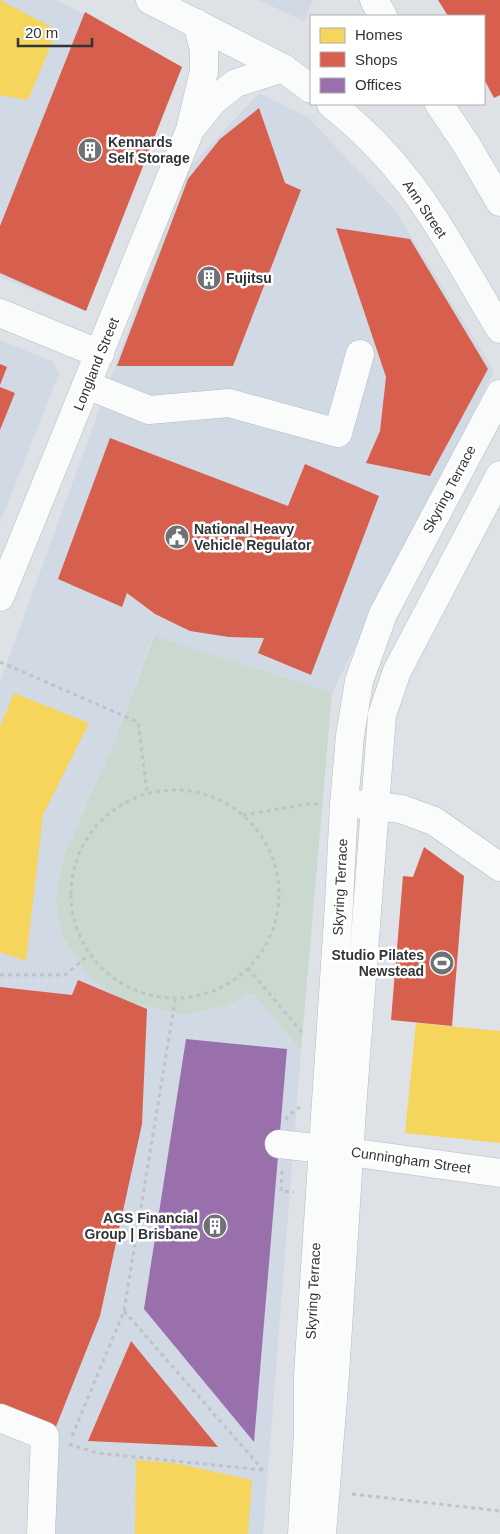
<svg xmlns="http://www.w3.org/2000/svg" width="500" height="1534" viewBox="0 0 500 1534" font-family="Arial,sans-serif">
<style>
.built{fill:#d1d9e4}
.green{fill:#c9d9d0}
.homes{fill:#f6d55c}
.shops{fill:#d6604d}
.offices{fill:#9970ab}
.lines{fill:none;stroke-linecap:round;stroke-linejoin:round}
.minor-casing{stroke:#b8bcbf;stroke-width:29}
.major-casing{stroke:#b8bcbf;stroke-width:29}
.path{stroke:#c1c2c4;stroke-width:3;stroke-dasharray:4 4;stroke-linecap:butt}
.minor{stroke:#fafbfb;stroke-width:28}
.major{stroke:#fafbfb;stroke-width:28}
.labels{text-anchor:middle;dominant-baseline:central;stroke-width:5;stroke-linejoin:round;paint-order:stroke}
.poi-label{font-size:14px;font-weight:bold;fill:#323538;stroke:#fff;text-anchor:start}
.street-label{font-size:14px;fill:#323538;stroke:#fff}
</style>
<rect width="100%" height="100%" fill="#dee2e6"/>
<path class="built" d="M0,0H57L182,67L86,311L0,277Z
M258,0H313L304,21Z
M259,93L308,117L395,210L494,371L332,693L153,636L116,738L64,855L56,897L61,934L227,1005L253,993L301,1051L263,1534H52L55,1429L0,1407V682L186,171Z
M0,340L53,362L59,373L0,523Z"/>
<path class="green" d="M154,636L332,693L301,1051L253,993L227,1005L185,1015L124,1001L89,977L61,934L56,897L64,855L116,738Z"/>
<path class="homes" d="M0,0L57,30L28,100L0,95Z
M14,693L89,723L43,815L26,961L0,952V727Z
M416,1023L500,1031V1143L405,1133Z
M136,1460L174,1463L252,1480L248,1534H135Z"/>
<path class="shops" d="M438,0H500V95L494,98L484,79V16H448Z
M85,12L182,67L86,311L0,273V226Z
M259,108L285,183L301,190L233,366H117L188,179L220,139Z
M336,228L410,239L488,369L430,476L366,463L380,431L386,377Z
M0,364L7,367L0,385Z
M0,387L15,393L0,430Z
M110,438L288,506L305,464L379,496L311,675L258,653L264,638L229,637L190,631L155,614L127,593L122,607L58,579Z
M424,847L464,876L452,1026L391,1020L403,876L413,877Z
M78,980L147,1009L142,1124L100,1316L55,1429L0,1407V987L72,995Z
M131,1341L218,1447L88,1441Z"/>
<path class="offices" d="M186,1039L287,1049L254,1442L144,1309Z"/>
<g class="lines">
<defs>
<path id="minor" d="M194,125L212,102L236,83L283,68
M0,313L100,354
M87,385L149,410L229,403L338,433L360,354
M0,597L190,130L204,71V50L197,23
M355,804L401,809L434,821L500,867
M279,1144L349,1152L500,1173
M0,1418L45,1436L41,1534
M302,1534L308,1433V1375L339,904L344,804L350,736L359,681L383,614L500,394
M322,1534L335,1374L353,1095L382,715L397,671L500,475"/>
<path id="major" d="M150,0L283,68L311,89
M374,0L383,16
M331,104C360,127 386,153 409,183C443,228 470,280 500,329
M439,104L466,144L500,202
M496,483H500"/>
</defs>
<use href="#minor" class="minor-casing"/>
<use href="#major" class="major-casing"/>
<path class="path" d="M0,662L138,722L147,793
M71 894a104 104 0 1 1 208 0a104 104 0 1 1-208 0Z
M243,815L308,804H318
M248,968L304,1035
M0,975H65L89,955
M286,1120L288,1116L300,1107
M282,1171L281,1191L294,1192
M124,1311L263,1470
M72,1436L124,1311L175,1000
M69,1444L97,1453L263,1470
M352,1494L500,1511"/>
<use href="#minor" class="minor"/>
<use href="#major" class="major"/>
</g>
<defs>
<symbol id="building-disc" viewBox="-11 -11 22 22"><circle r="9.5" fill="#6e7275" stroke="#fff"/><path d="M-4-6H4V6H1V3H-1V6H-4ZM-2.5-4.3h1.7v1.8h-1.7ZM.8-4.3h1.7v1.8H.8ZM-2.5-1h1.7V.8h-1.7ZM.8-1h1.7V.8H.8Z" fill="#fff"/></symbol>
<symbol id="civic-disc" viewBox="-11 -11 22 22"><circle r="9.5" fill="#6e7275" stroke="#fff"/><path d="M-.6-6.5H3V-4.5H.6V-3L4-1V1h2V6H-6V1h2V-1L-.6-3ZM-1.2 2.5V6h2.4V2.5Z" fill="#fff"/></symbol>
<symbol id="stadium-disc" viewBox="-11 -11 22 22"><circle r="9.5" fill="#6e7275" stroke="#fff"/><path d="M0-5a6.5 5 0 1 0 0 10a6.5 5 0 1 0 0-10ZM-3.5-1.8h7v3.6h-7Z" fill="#fff"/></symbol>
</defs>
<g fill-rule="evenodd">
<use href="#building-disc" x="76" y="136" width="28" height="28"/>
<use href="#building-disc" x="195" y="264" width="28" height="28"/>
<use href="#civic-disc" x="163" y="523" width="28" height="28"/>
<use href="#stadium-disc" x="428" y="949" width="28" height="28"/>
<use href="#building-disc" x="201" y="1212" width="28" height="28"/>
</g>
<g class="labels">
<g class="poi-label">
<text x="108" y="142">Kennards<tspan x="108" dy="16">Self Storage</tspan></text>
<text x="226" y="278">Fujitsu</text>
<text x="194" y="529">National Heavy<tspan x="194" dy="16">Vehicle Regulator</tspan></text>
<text x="424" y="955" text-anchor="end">Studio Pilates<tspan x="424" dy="16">Newstead</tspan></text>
<text x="198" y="1218" text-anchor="end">AGS Financial<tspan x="198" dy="16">Group | Brisbane</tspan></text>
</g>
<g class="street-label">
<text transform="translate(425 209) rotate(56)">Ann Street</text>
<text transform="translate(96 364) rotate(-68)">Longland Street</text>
<text transform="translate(449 489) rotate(-62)">Skyring Terrace</text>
<text transform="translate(340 887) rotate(-87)">Skyring Terrace</text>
<text transform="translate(411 1160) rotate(8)">Cunningham Street</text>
<text transform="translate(313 1291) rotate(-87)">Skyring Terrace</text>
</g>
</g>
<rect x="310" y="15" width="175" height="90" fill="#ffffff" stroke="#adaeaf"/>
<rect x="320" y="28" width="25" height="15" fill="#f6d55c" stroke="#adaeaf"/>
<text x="355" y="40" font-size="15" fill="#323538">Homes</text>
<rect x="320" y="52" width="25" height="15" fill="#d6604d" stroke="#adaeaf"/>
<text x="355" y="65" font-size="15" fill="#323538">Shops</text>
<rect x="320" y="78" width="25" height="15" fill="#9970ab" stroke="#adaeaf"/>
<text x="355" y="90" font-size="15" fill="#323538">Offices</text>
<path d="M18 38v8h74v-8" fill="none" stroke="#323538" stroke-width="2.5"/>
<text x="25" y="38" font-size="15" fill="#323538" stroke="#ffffff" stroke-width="4" paint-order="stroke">20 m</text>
</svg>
